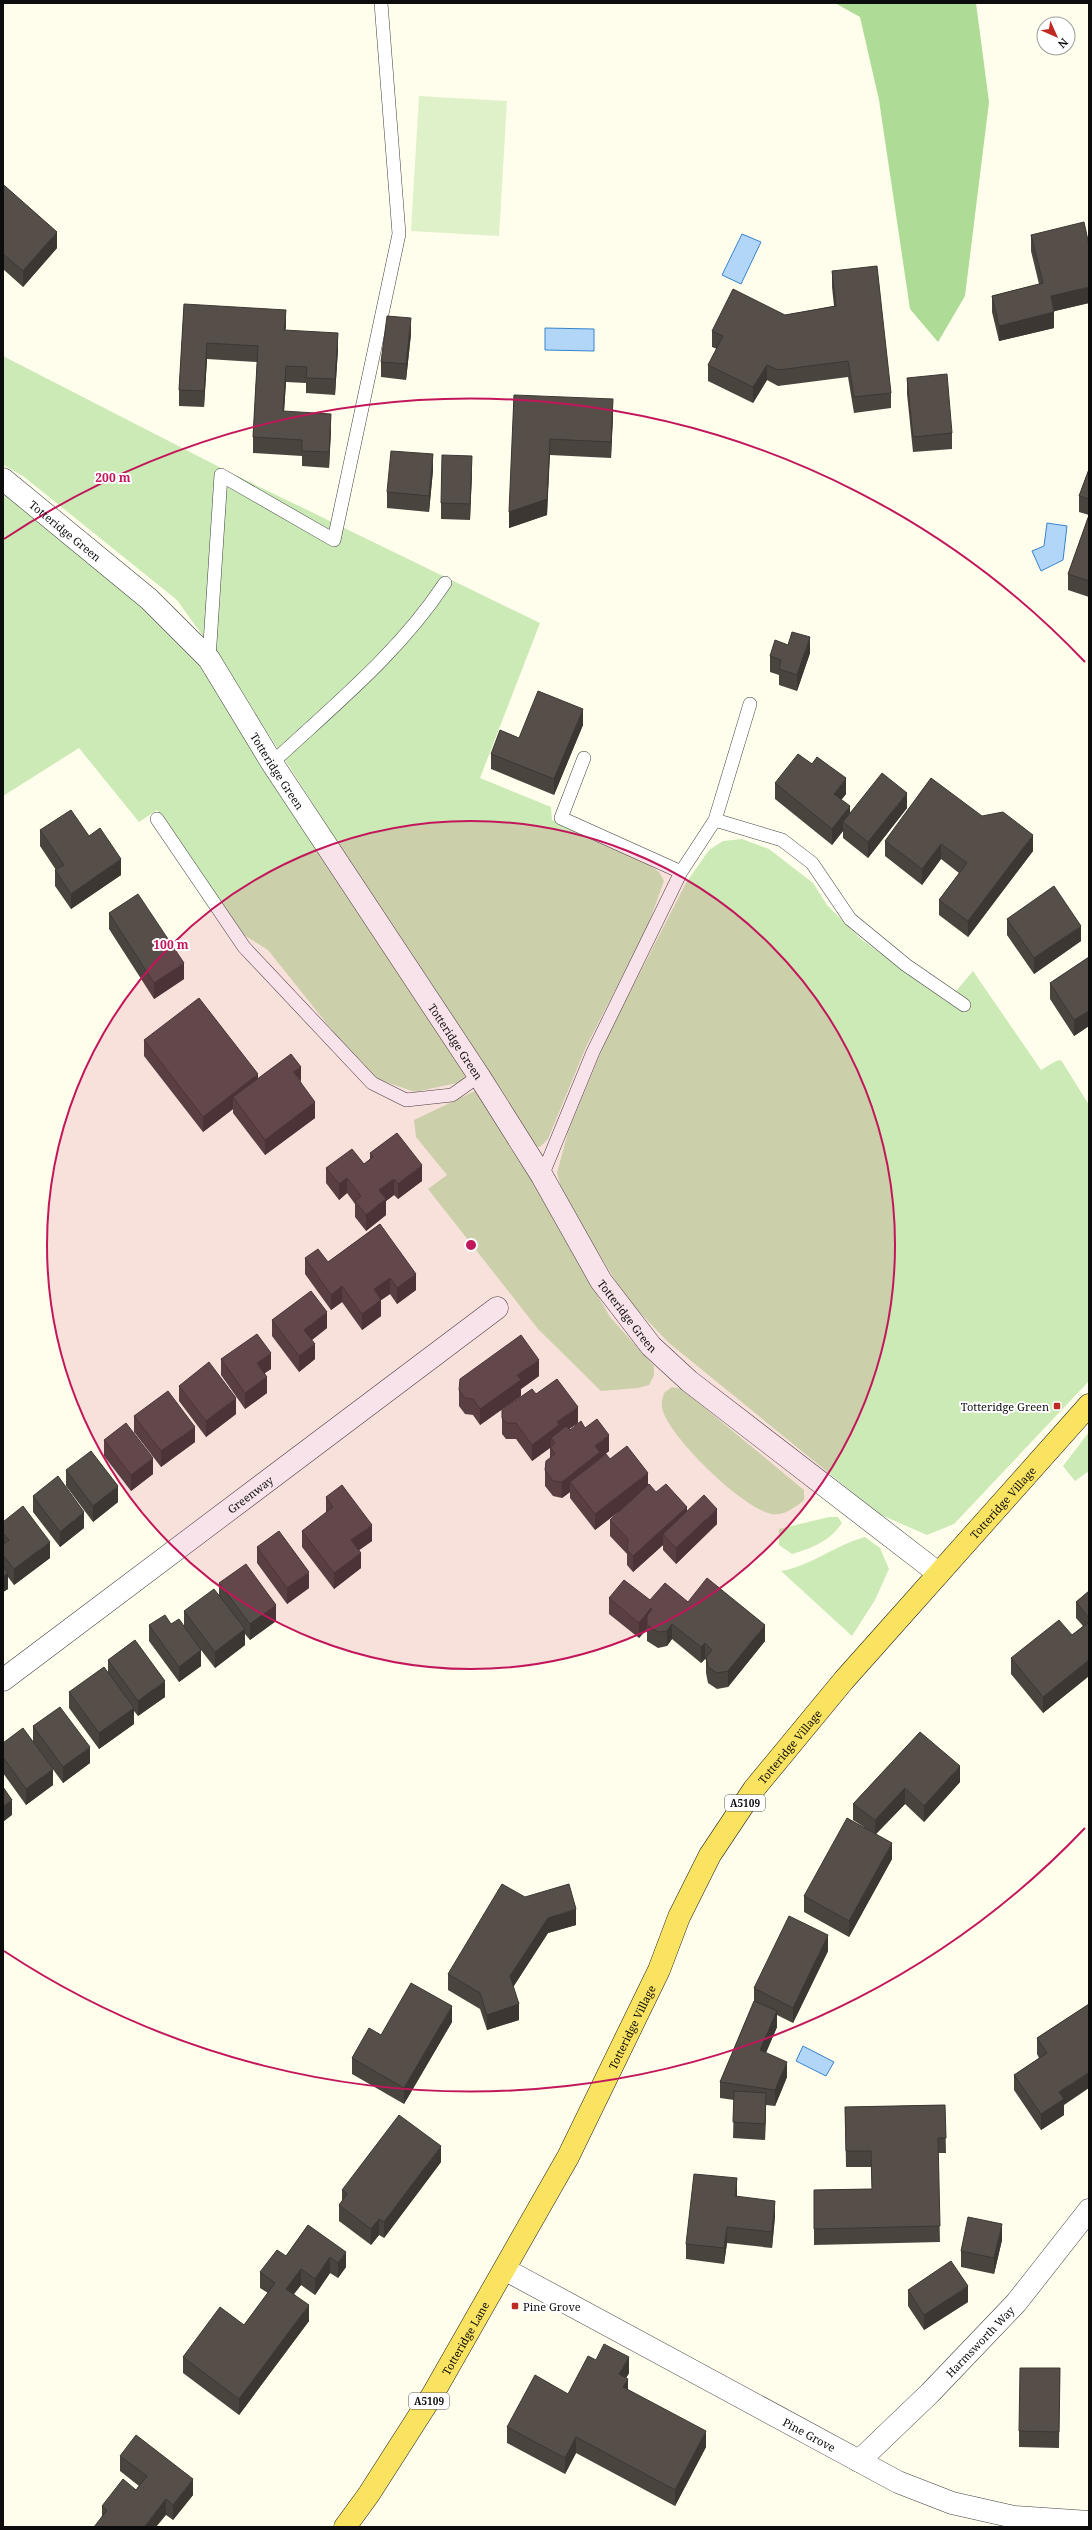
<svg xmlns="http://www.w3.org/2000/svg" width="1092" height="2530" viewBox="0 0 1092 2530" font-family="'Noto Serif',serif">
<style>
.green{fill:#cceab6}
.forest{fill:#aedb95}
.pitch{fill:#dff1c8}
.water{fill:#b1d6f7;stroke:#3784cf}
.lines{fill:none;stroke-linecap:round;stroke-linejoin:round}
.lane-casing{stroke:#404040;stroke-width:14}
.street-casing{stroke:#404040;stroke-width:23}
.primary-casing{stroke:#1e1e1e;stroke-width:23}
.lane{stroke:#fff;stroke-width:13}
.street{stroke:#fff;stroke-width:22}
.primary{stroke:#fae361;stroke-width:22}
.wall{fill:#4a443f}
.shaded-wall{fill:#3c3733}
.building{fill:#564f49;stroke:#3c3733}
.ring{fill:none;stroke:#c2185b;stroke-width:2}
.poi-dot{fill:#bf2a23;stroke:#fff;stroke-width:1.5}
.labels{text-anchor:middle;dominant-baseline:central;stroke-width:4;stroke-linejoin:round;paint-order:stroke}
.shield{fill:#fff;stroke:#565656;stroke-width:1}
.shield-label{font-size:10px;font-weight:bold;fill:#0d0d0d}
.street-label{font-size:11px;fill:#0d0d0d;stroke:#fff}
.poi-label{font-size:11px;fill:#0d0d0d;stroke:#fff;text-anchor:end}
.centre{fill:#c2185b;stroke:#fff;stroke-width:2}
.ring-label{font-size:12px;text-anchor:middle;font-weight:bold;fill:#c2185b;stroke:#fff;stroke-width:4;stroke-linejoin:round;paint-order:stroke}
</style>
<rect width="100%" height="100%" fill="#fffdec"/>
<path class="green" d="M3,356L229,472L540,623L480,778L551,807L552,820L648,864L659,872L664,881L647,928L586,1047L548,1139L540,1147L531,1145L230,674L177,600L23,476L3,465Z
M3,491L34,512L183,644L210,678L467,1074L462,1082L415,1092L377,1079L339,1039L268,950L244,935L157,810L139,822L79,748L3,796Z
M742,839L769,849L813,883L827,905L861,939L947,1002L973,971L1041,1070L1056,1061L1061,1060L1089,1105V1381L954,1524L927,1535L879,1514L669,1343L626,1298L563,1195L557,1173L568,1132L608,1035L686,883L709,850L723,841Z
M479,1089L610,1317L654,1366V1375L649,1385L638,1388L601,1391L538,1329L428,1189L447,1175L416,1137L414,1120Z
M672,1387L682,1389L804,1490V1500C796,1507 784,1516 772,1514C743,1509 668,1436 662,1408C661,1403 663,1397 664,1393Z
M1089,1432V1471L1075,1481L1063,1466Z
M829,1517H838L842,1523C830,1541 812,1548 792,1554L779,1545V1529Z
M865,1537L880,1548L889,1569L875,1600L852,1636L781,1571C811,1566 835,1545 865,1537Z"/>
<path class="forest" d="M835,3H976L989,102L965,296L938,342L910,309L879,100L860,17Z"/>
<path class="pitch" d="M419,96L507,101L499,236L411,231Z"/>
<path class="water" d="M742,234L761,242L741,284L722,275Z
M545,328L594,329V351L545,350Z
M1047,523L1067,526L1063,560L1041,571L1032,551L1044,546Z
M803,2046L834,2062L826,2076L796,2061Z"/>
<g class="lines">
<defs>
<path id="lane" d="M209,659L221,475L334,540L399,234L381,3
M584,758L561,818L681,872
M272,763C333,706 399,653 445,583
M157,819L244,947L372,1083L406,1100L452,1095L479,1076
M715,820L782,840L812,863L850,919L906,965L964,1005
M542,1176L593,1052L681,872L715,820L750,704"/>
<g id="street">
<path id="s1" d="M3,479L149,599L209,659L272,763L479,1076L542,1176L601,1281L651,1346L689,1381L938,1573"/>
<path id="s2" d="M3,1680L497,1308"/>
<path id="s3" d="M506,2270L898,2482L952,2503L1014,2517L1089,2522"/>
<path id="s4" d="M859,2461L930,2393L1016,2303L1089,2210"/>
</g>
<g id="primary">
<path id="s5" d="M345,2527L369,2494L433,2394L568,2157L659,1970L679,1917L710,1855L754,1789L844,1680L1089,1405"/>
</g>
</defs>
<use href="#lane" class="lane-casing"/>
<use href="#street" class="street-casing"/>
<use href="#primary" class="primary-casing"/>
<use href="#lane" class="lane"/>
<use href="#street" class="street"/>
<use href="#primary" class="primary"/>
</g>
<path class="wall" d="M3,185L57,248L23,287L3,269Z
M1031,235L1089,303L1054,311V328L999,341L992,312V296L1039,284L1031,251Z
M832,271L891,393V408L854,413L848,377L778,386L767,380L753,403L708,381V365L717,349L712,347V331L785,315L834,306L832,287Z
M184,304L286,326L285,330L338,349L335,395L306,393V383L286,382L284,411L331,430L329,468L302,466V456L253,453V437L257,362L207,359L204,407L179,406V390Z
M411,334L406,380L381,377V362Z
M907,378L952,433V449L913,452L907,394Z
M514,395L613,415L611,458L550,455L547,515L509,528Z
M1089,469V515L1079,512V496Z
M433,470L429,512L387,508V492Z
M472,472L470,520L441,519V503Z
M1089,515V597L1068,590V574Z
M810,653L797,691L779,685V675L770,672V656Z
M583,725L554,795L491,769V754L519,738Z
M775,783L846,794L841,800L850,814L907,808L868,858L843,838V831L832,845L775,799Z
M982,816L1033,851L968,937L939,915V900L959,873L941,859L922,885L885,856V841Z
M40,830L89,836L121,875L71,909L55,886V870H56L40,846Z
M109,913L184,979L154,999L109,929Z
M1007,919L1081,941L1034,974L1007,935Z
M1089,957V1026L1074,1036L1050,999V983Z
M144,1040L258,1078L301,1082L315,1118L265,1155L233,1113V1109L203,1132L144,1056Z
M370,1153L422,1181L398,1199L394,1195L386,1201V1215L366,1231L355,1217V1204L347,1193L339,1200L326,1183V1168L364,1164L370,1159Z
M380,1224L416,1290L397,1304L390,1294L381,1300V1316L362,1330L342,1302L331,1310L305,1274V1258L328,1262Z
M272,1320L327,1328L312,1340L315,1359L299,1372L272,1336Z
M221,1359L271,1369L265,1373L267,1393L245,1409L221,1375Z
M539,1376L521,1389V1396L480,1425L473,1415L465,1414L459,1406V1390Z
M179,1386L236,1414L206,1437L179,1401Z
M536,1394L578,1423L569,1429L570,1430L585,1428L609,1451L600,1459H610L648,1486L656,1492L687,1511L717,1524L676,1564L663,1550V1545L633,1572L627,1565V1554L610,1536V1520L622,1509L595,1530L570,1498V1492L562,1498L553,1496L545,1486V1470L550,1458V1448L532,1461L516,1439H506L502,1434V1418Z
M134,1416L195,1442L161,1467L134,1432Z
M104,1440L153,1474L131,1491L104,1456Z
M66,1470L118,1502L93,1522L66,1486Z
M33,1496L84,1528L60,1547L33,1512Z
M326,1497L372,1541L359,1550L361,1568L334,1589L302,1547V1531L326,1513Z
M3,1522L50,1558L14,1585L8,1577V1589L3,1592Z
M257,1547L309,1588L287,1604L257,1563Z
M219,1583L276,1621L250,1640L245,1634V1645L215,1668L201,1650V1666L179,1682L149,1641V1625L171,1624L184,1626V1611L219,1595Z
M1089,1591V1676L1043,1713L1011,1674V1658L1072,1635L1083,1626L1076,1618V1602Z
M609,1598L688,1602L765,1641L728,1687L717,1689L708,1683L706,1673V1660L705,1659L701,1663L672,1639L667,1646L658,1648L647,1641V1629L639,1638L609,1614Z
M108,1660L165,1697L138,1716L134,1711V1724L99,1749L69,1708V1692L108,1673Z
M33,1726L90,1763L63,1783L33,1742Z
M920,1732L960,1782L924,1822L905,1804L876,1834L892,1859L849,1937L804,1912V1896L864,1827L853,1820V1804Z
M3,1743L53,1785L26,1805L3,1773Z
M525,1897L576,1925L548,1933L513,1987L519,2020L487,2030L480,2009L448,1990V1974Z
M828,1951L793,2023L777,2015V2027L766,2053L787,2077L775,2106L766,2105L765,2140L733,2138L734,2100L720,2098V2082L754,2002V1988Z
M1089,2004L1064,2105V2115L1041,2130L1014,2090V2075L1039,2058L1037,2054V2038Z
M452,2022L404,2104L352,2074V2058L381,2035Z
M945,2105L946,2153H938L940,2242L814,2245V2190L872,2189L871,2167H846L845,2107Z
M441,2162L384,2238L379,2235L371,2245L339,2221V2205L342,2201V2190Z
M737,2194V2196L775,2216L772,2248L727,2243L724,2264L686,2259V2244Z
M308,2225L346,2267L338,2278L330,2273L315,2295L301,2285L294,2294L309,2321L239,2415L183,2373V2357L244,2325L268,2293L260,2288V2272L286,2256Z
M1002,2240L994,2274L961,2267V2251Z
M908,2290L968,2302L924,2330L908,2306Z
M596,2360L629,2373L626,2378L628,2390L706,2447L675,2506L576,2453L565,2474L507,2443V2427L568,2394Z
M1060,2368L1059,2448L1019,2447V2431Z
M120,2456L193,2495L173,2520L166,2515L102,2517V2506L136,2490L139,2486L120,2471Z"/>
<path class="shaded-wall" d="M57,232V248L23,287V271Z
M1089,287V303L1051,312V296Z
M286,310V326L284,346V330Z
M1054,312V328L999,341V326Z
M411,318V334L406,380V364Z
M338,333V349L335,395V379Z
M207,343V359L204,407V391Z
M767,365V380L753,403V387Z
M286,366V382L283,427V411Z
M613,399V415L611,458V442Z
M331,414V430L329,468V452Z
M550,439L547,515L509,528V512Z
M433,454V470L429,512V496Z
M472,456V472L470,520V504Z
M810,637V653L797,691V675Z
M583,709V725L554,795V779Z
M846,778V794L834,809V794Z
M907,793V808L868,858V842Z
M850,806V822H843V831L832,845V829Z
M1033,835V851L968,937V921Z
M941,844V859L922,885V869Z
M121,859V875L71,909V894Z
M1081,926V941L1034,974V958Z
M184,963V979L154,999V983Z
M1089,1011V1026L1074,1036V1020Z
M301,1067V1082L293,1072Z
M258,1074V1090L233,1097V1109L203,1132V1117Z
M315,1102V1118L265,1155V1140Z
M422,1165V1181L398,1199V1184Z
M347,1178V1193L339,1200V1184Z
M394,1179V1195L386,1201V1215L366,1231V1215L379,1190Z
M416,1274V1290L397,1304V1288Z
M390,1278V1294L374,1305V1289Z
M342,1286V1302L331,1310V1295Z
M381,1300V1316L362,1330V1314Z
M327,1312V1328L304,1346V1330Z
M315,1344V1359L299,1372V1356Z
M271,1353V1369L257,1378V1363Z
M539,1360V1376L521,1389V1396L480,1425V1409L517,1375Z
M267,1377V1393L245,1409V1393Z
M236,1398V1414L206,1437V1421Z
M578,1407V1423L559,1436L555,1443L551,1438V1447L532,1461V1445L557,1422Z
M195,1427V1442L161,1467V1451Z
M609,1435V1451L600,1458V1468L570,1482V1492L562,1498V1482L595,1446Z
M153,1458V1474L131,1491V1475Z
M648,1473V1489L595,1530V1514Z
M118,1486V1502L93,1522V1506Z
M687,1507V1523L663,1534V1545L633,1572V1556Z
M717,1509V1524L676,1564V1548Z
M84,1512V1528L60,1547V1532Z
M372,1525V1541L351,1556V1540Z
M50,1542V1558L14,1585V1569Z
M361,1553V1568L334,1589V1573Z
M309,1572V1588L287,1604V1588Z
M8,1573V1589L3,1592V1577Z
M276,1605V1621L250,1640V1624Z
M651,1608V1624L647,1616V1629L639,1638V1623Z
M672,1624V1639L667,1646V1631Z
M765,1625V1641L728,1687V1671Z
M245,1629V1645L215,1668V1652Z
M705,1643V1659L701,1663V1647Z
M201,1650V1666L179,1682V1667Z
M1089,1660V1676L1043,1713V1697Z
M165,1681V1697L138,1716V1701Z
M134,1708V1724L99,1749V1733Z
M90,1747V1763L63,1783V1767Z
M960,1766V1782L924,1822V1806Z
M53,1769V1785L26,1805V1789Z
M905,1788V1804L875,1835V1820Z
M12,1800V1815L3,1822V1806Z
M892,1843V1859L849,1937V1921Z
M576,1909V1925L548,1933L510,1992V1976L548,1918Z
M828,1935V1951L793,2023V2008Z
M519,2004V2020L487,2030V2015Z
M452,2006V2022L404,2104V2088Z
M777,2011V2027L760,2066V2050Z
M787,2062V2077L775,2106V2090Z
M1089,2072V2088L1064,2105V2115L1041,2130V2114L1059,2092Z
M766,2093V2108L765,2140V2124Z
M441,2146V2162L384,2238V2222Z
M737,2178V2194L735,2212V2196Z
M775,2201V2216L772,2248V2232Z
M379,2219V2235L371,2245V2229Z
M1002,2224V2240L994,2274V2258Z
M727,2227V2243L724,2264V2248Z
M346,2252V2267L338,2278V2263Z
M330,2257V2273L315,2295V2279Z
M301,2269V2285L286,2304V2289Z
M968,2286V2302L924,2330V2315Z
M309,2305V2321L239,2415V2399Z
M629,2357V2373L619,2390V2374Z
M628,2379V2395L623,2387Z
M706,2431V2447L675,2506V2490Z
M576,2437V2453L565,2474V2458Z
M193,2479V2495L173,2520V2505Z
M166,2499V2515L156,2527H144Z"/>
<path class="building" d="M3,185L5,186L57,232L23,271L3,254Z
M1084,222L1089,245V287L1051,296L1054,312L999,326L992,296L1043,283L1031,235Z
M877,266L891,393L854,397L848,361L778,370L767,365L753,387L708,365L723,336L712,331L733,289L785,315L836,306L832,271Z
M184,304L286,310L284,330L338,333L335,379L306,378L307,367L286,366L283,411L331,414L329,452L302,451V440L253,437L258,346L207,343L204,391L179,390Z
M387,316L411,318L406,364L381,362Z
M947,374L952,433L913,437L907,378Z
M514,395L613,399L611,442L550,439L547,499L509,512Z
M391,451L433,454L429,496L387,492Z
M442,455L472,456L470,504L441,503Z
M1089,469V499L1079,496Z
M1089,515V581L1068,574Z
M792,632L810,637L797,675L779,669L781,660L770,656L775,640L788,645Z
M538,691L583,709L554,779L491,754L500,730L519,738Z
M798,754L812,764L817,757L846,778L834,794L850,806L832,829L775,783Z
M882,773L907,793L868,842L843,822Z
M931,778L982,816L1003,812L1033,835L968,921L939,900L967,863L941,844L922,869L885,841Z
M71,810L89,836L100,828L121,859L71,894L55,870L64,865L40,830Z
M1054,886L1081,926L1034,958L1007,919Z
M138,894L184,963L154,983L109,913Z
M1089,957V1011L1074,1020L1050,983Z
M199,998L258,1074L203,1117L144,1040Z
M291,1054L301,1067L293,1072L315,1102L265,1140L233,1097Z
M397,1133L422,1165L398,1184L394,1179L379,1190L386,1199L366,1215L355,1201L361,1196L347,1178L339,1184L326,1168L352,1149L364,1164L373,1157L370,1153Z
M380,1224L416,1274L397,1288L390,1278L374,1289L381,1300L362,1314L342,1286L331,1295L305,1258L318,1249L328,1262Z
M311,1291L327,1312L304,1330L315,1344L299,1356L272,1320Z
M257,1334L271,1353L257,1363L267,1377L245,1393L221,1359Z
M521,1335L539,1360L517,1375L521,1380L480,1409L473,1399L465,1398L459,1390L460,1379Z
M209,1362L236,1398L206,1421L179,1386Z
M557,1379L578,1407L557,1422L559,1425L532,1445L516,1423H506L502,1418V1410L532,1389L536,1394Z
M168,1391L195,1427L161,1451L134,1416Z
M597,1419L609,1435L595,1446L600,1452L562,1482L553,1481L545,1470L546,1461L555,1454L550,1447L555,1443L551,1438L566,1426L570,1430L581,1421L585,1428Z
M126,1423L153,1458L131,1475L104,1440Z
M627,1446L648,1473L595,1514L570,1482L606,1454L610,1459Z
M91,1451L118,1486L93,1506L66,1470Z
M58,1476L84,1512L60,1532L33,1496Z
M649,1484L656,1492L666,1484L687,1507L633,1556L627,1550L628,1539L610,1520Z
M342,1485L372,1525L351,1540L361,1553L334,1573L302,1531L333,1507L326,1497Z
M704,1495L717,1509L676,1548L663,1534Z
M23,1506L50,1542L14,1569L3,1555V1545L9,1540L3,1533V1522Z
M279,1531L309,1572L287,1588L257,1547Z
M246,1564L276,1605L250,1624L219,1583Z
M3,1566L8,1573L3,1577Z
M707,1578L765,1625L728,1671L717,1673L708,1667L706,1657L712,1650L705,1643L701,1647L672,1624L667,1631L658,1632L647,1625V1616L652,1609L651,1608L639,1623L609,1598L624,1580L650,1600L665,1583L688,1602Z
M214,1589L245,1629L215,1652L184,1611Z
M1089,1591V1618L1076,1602Z
M165,1615L171,1624L179,1619L201,1650L179,1667L149,1625Z
M1059,1620L1072,1635L1089,1622V1660L1043,1697L1011,1658Z
M135,1640L165,1681L138,1701L108,1660Z
M104,1667L134,1708L99,1733L69,1692Z
M60,1707L90,1747L63,1767L33,1726Z
M23,1728L53,1769L26,1789L3,1757V1743Z
M920,1732L960,1766L924,1806L905,1788L875,1820L853,1804Z
M3,1787L12,1800L3,1806Z
M847,1818L892,1843L849,1921L804,1896Z
M502,1884L525,1897L569,1884L576,1909L548,1918L510,1976L519,2004L487,2015L480,1993L448,1974Z
M789,1916L828,1935L793,2008L754,1988Z
M411,1983L452,2006L404,2088L352,2058L369,2028L381,2035Z
M754,2001L777,2011L760,2050L787,2062L775,2090L720,2082Z
M1089,2004V2072L1059,2092L1064,2099L1041,2114L1014,2075L1047,2053L1037,2038Z
M734,2091L766,2093L765,2124L733,2122Z
M945,2105L946,2138H938L940,2226L814,2229V2190L872,2189L871,2151H846L845,2107Z
M399,2115L441,2146L384,2222L379,2219L371,2229L339,2205L347,2194L342,2190Z
M694,2174L737,2178L735,2196L775,2201L772,2232L727,2227L724,2248L686,2244Z
M968,2217L1002,2224L994,2258L961,2251Z
M308,2225L346,2252L338,2263L330,2257L315,2279L301,2269L286,2289L309,2305L239,2399L183,2357L220,2307L244,2325L275,2283L260,2272L277,2250L286,2256Z
M951,2261L968,2286L924,2315L908,2290Z
M604,2344L629,2357L619,2374L628,2379L623,2387L706,2431L675,2490L576,2437L565,2458L507,2427L535,2375L568,2394L588,2356L596,2360Z
M1020,2368H1060L1059,2432L1019,2431Z
M136,2435L193,2479L173,2505L166,2499L144,2527H94L107,2510L102,2506L123,2479L136,2490L147,2476L120,2456Z"/>
<circle cx="471" cy="1245" r="424" fill="#c2185b" fill-opacity=".12"/>
<g class="ring">
<circle cx="471" cy="1245" r="424"/>
<path d="M1085 1828A847 847 0 0 1 4 1951M4 539A847 847 0 0 1 1085 662"/>
</g>
<g class="poi-dot">
<rect x="1053" y="1402" width="8" height="8" rx="2"/>
<rect x="511" y="2302" width="8" height="8" rx="2"/>
</g>
<g class="labels">
<g class="shield">
<rect x="725" y="1795" width="40" height="16" rx="3"/>
<rect x="409" y="2393" width="40" height="16" rx="3"/>
</g>
<g class="shield-label">
<text x="745" y="1803">A5109</text>
<text x="429" y="2401">A5109</text>
</g>
<g class="street-label">
<text stroke="none"><textPath href="#s1" startOffset="81">Totteridge Green</textPath></text>
<text stroke="none"><textPath href="#s1" startOffset="405">Totteridge Green</textPath></text>
<text stroke="none"><textPath href="#s1" startOffset="729">Totteridge Green</textPath></text>
<text stroke="none"><textPath href="#s1" startOffset="1053">Totteridge Green</textPath></text>
<text stroke="none"><textPath href="#s2" startOffset="309">Greenway</textPath></text>
<text stroke="none"><textPath href="#s5" startOffset="1225">Totteridge Village</textPath></text>
<text stroke="none"><textPath href="#s5" startOffset="901">Totteridge Village</textPath></text>
<text stroke="none"><textPath href="#s5" startOffset="577">Totteridge Village</textPath></text>
<text stroke="none"><textPath href="#s5" startOffset="224">Totteridge Lane</textPath></text>
<text stroke="none"><textPath href="#s4" startOffset="170">Harmsworth Way</textPath></text>
<text stroke="none"><textPath href="#s3" startOffset="345">Pine Grove</textPath></text>
</g>
<g class="poi-label">
<text x="1049" y="1406">Totteridge Green</text>
<text x="523" y="2306" text-anchor="start">Pine Grove</text>
</g>
</g>
<circle cx="471" cy="1245" r="6" class="centre"/>
<g class="ring-label">
<text x="113" y="482">200 m</text>
<text x="171" y="949">100 m</text>
</g>
<rect width="1092" height="2530" fill="none" stroke="#0d0d0d" stroke-width="8"/>
<g transform="translate(1056 36) rotate(135)"><circle r="19" fill="#ffffff" stroke="#9e9e9e"/>
<path d="M0-3L7 15L0 10L-7 15Z" fill="#bf2a23"/>
<text y="-6" font-size="11" font-weight="bold" text-anchor="middle" fill="#0d0d0d">N</text>
</g>
</svg>
